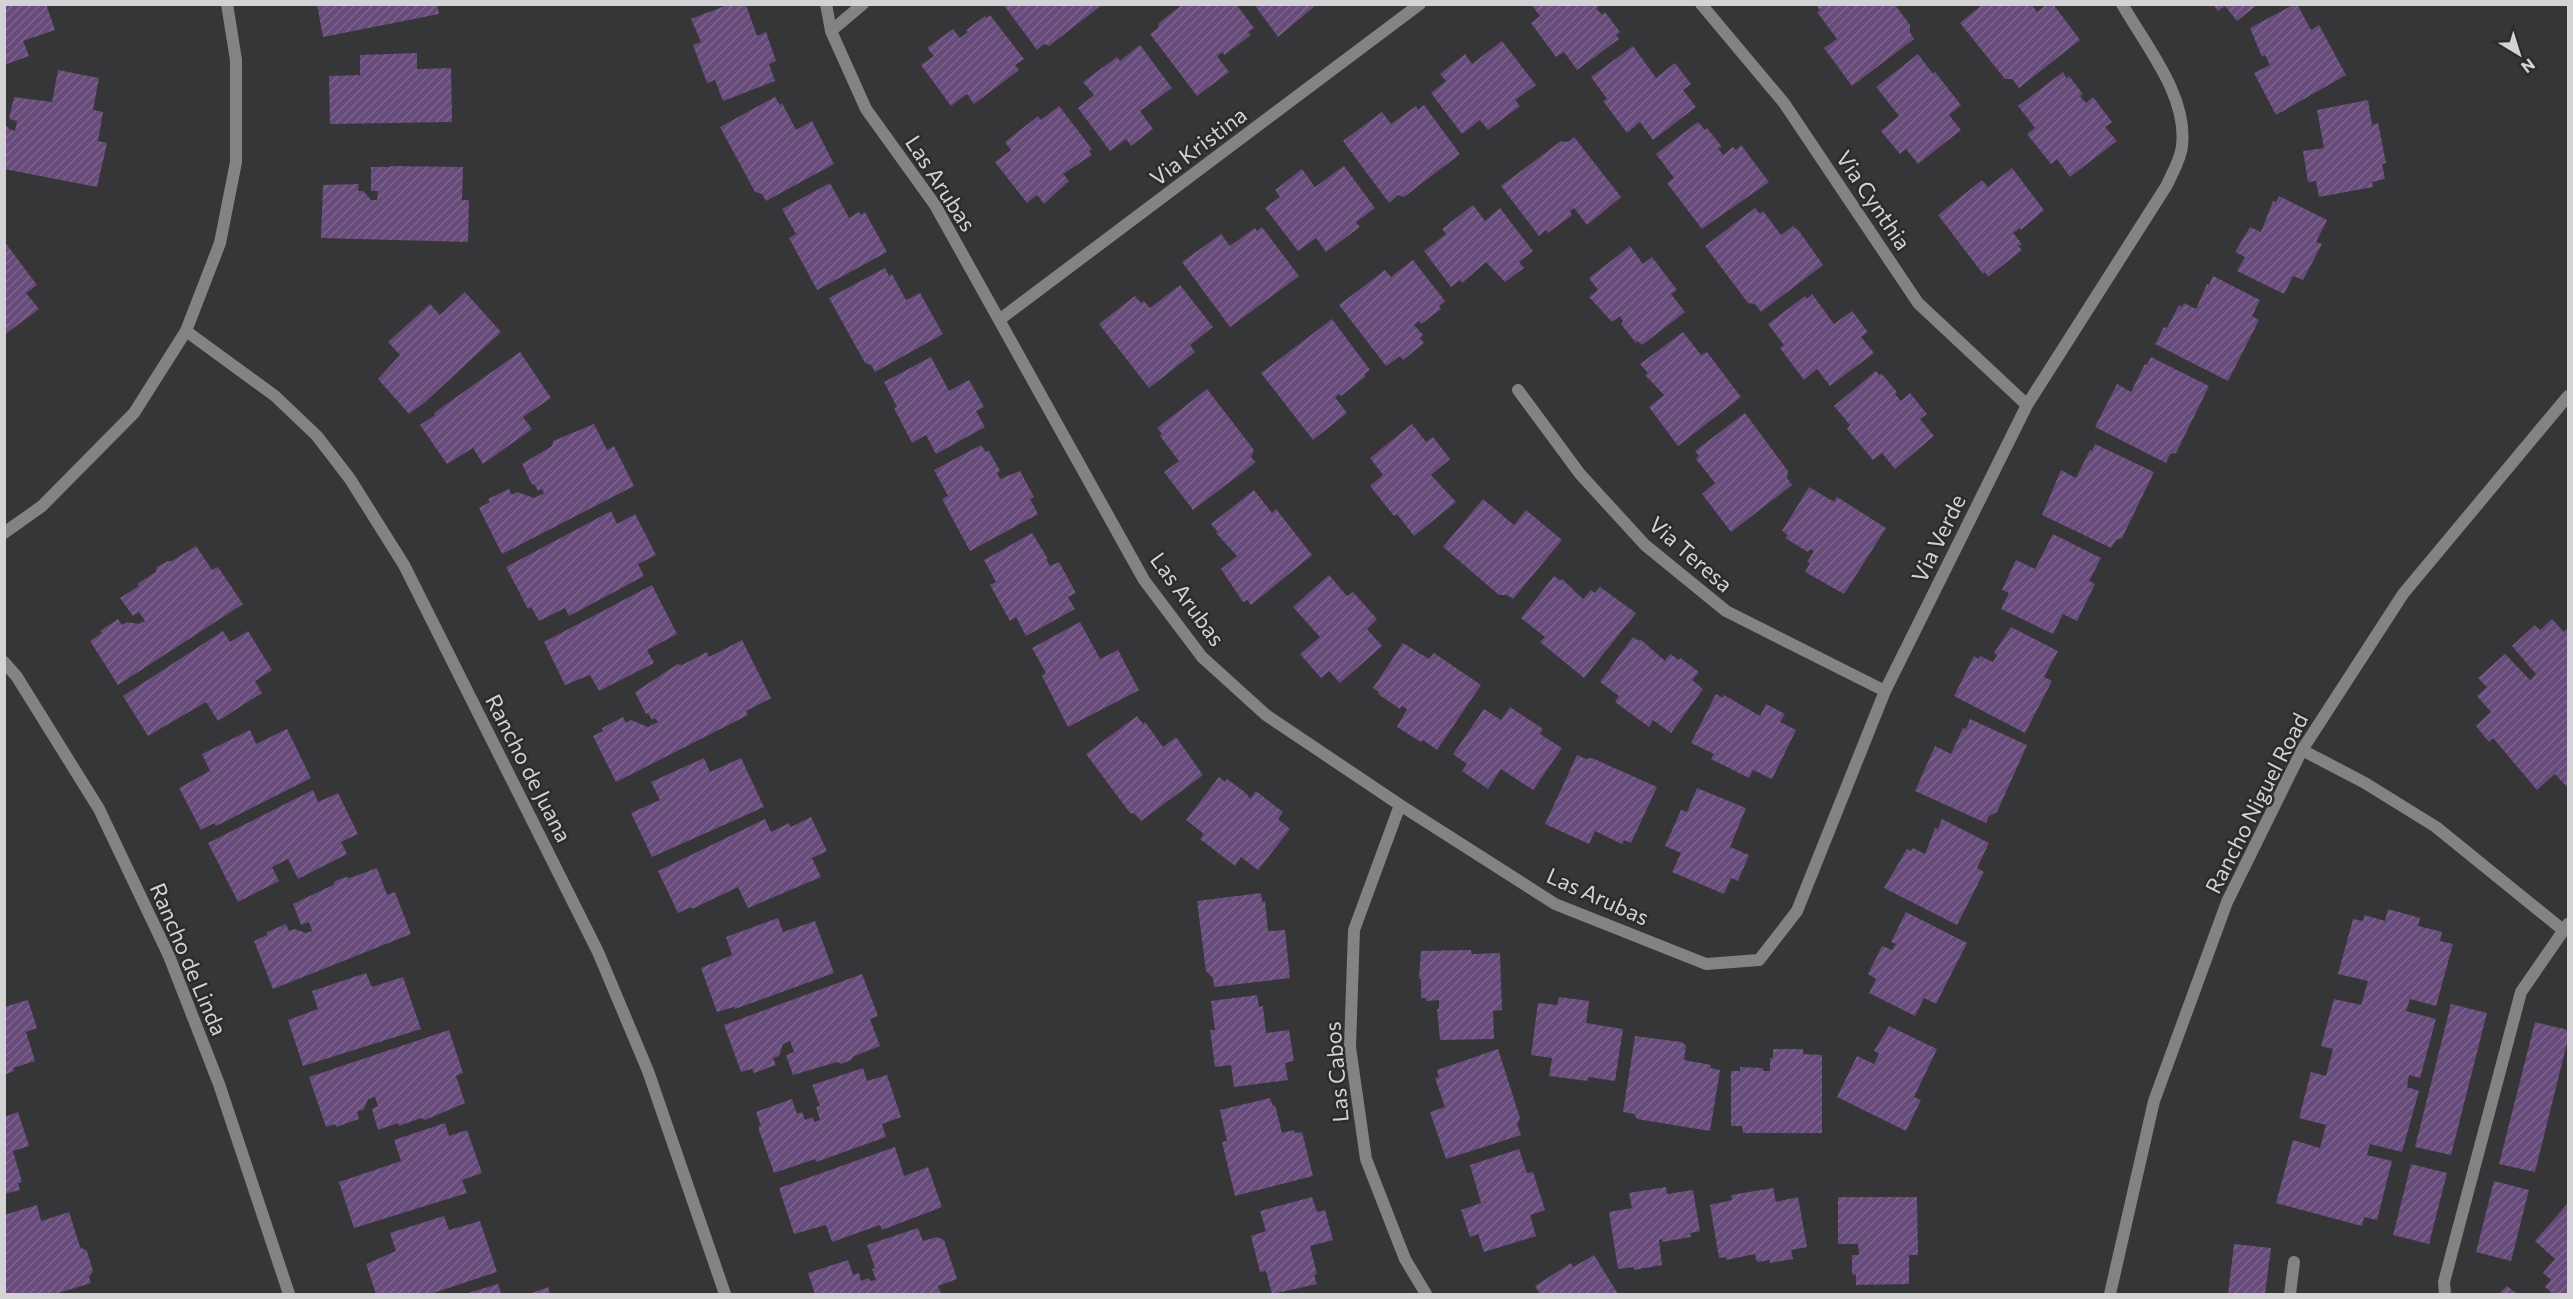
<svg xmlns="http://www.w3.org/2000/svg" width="2573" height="1299" viewBox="0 0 2573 1299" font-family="Commissioner,sans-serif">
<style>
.building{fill:url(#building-hatch)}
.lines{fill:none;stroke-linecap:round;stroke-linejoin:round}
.service{stroke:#838284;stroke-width:12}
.minor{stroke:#838284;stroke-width:12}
.tertiary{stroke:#838284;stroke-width:12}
.labels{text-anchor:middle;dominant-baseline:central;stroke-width:5;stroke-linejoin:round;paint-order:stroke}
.street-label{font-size:22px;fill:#d3d2d4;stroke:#2c2b2d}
</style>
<defs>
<pattern id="building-hatch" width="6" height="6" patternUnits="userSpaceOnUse" patternTransform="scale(1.5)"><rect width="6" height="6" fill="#674b7a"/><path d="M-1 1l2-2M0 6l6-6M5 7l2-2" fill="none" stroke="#7c648c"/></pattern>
</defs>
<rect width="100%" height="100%" fill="#363537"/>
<path class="building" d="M4,4H46L55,30L23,41L29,56L4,65Z
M317,4H437L439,14L323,37Z
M730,4L746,5L757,36L766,32L776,61L769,64L775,81L723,101L715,80L707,83L693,45L701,42L691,19Z
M1003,4H1103L1049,46L1044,44L1037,50Z
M1183,4H1236L1254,28L1248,32L1251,35L1224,55L1223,52L1217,56L1229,72L1197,96L1150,34L1158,28L1159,23Z
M1254,4H1312L1314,7L1278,37Z
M1531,4H1602L1596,8L1602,15L1605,12L1620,32L1616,35L1619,39L1577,70L1564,52L1556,57L1531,23L1540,16Z
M1983,4H2031L2037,12L2047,4H2053L2080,40L2019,88L2012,79H2005L1960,23Z
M2213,4H2258L2237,21L2225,6L2218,11Z
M2295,4H2297L2311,30L2319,25L2346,75L2276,115L2254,73L2270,65L2265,55L2262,57L2250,28Z
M1816,5H1895L1910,25V32L1914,39L1852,86L1824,48L1837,39L1817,12L1820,10Z
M990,15L1024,59L1015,65L1019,70L974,104L967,94L951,106L921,65L934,56L927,48L953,29L960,38L968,32L966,30L985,16L986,18Z
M1502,41L1536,85L1515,100L1520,106L1488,130L1480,120L1462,134L1431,93L1446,81L1440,74L1465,54L1472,64Z
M1140,45L1172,88L1140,111L1153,129L1131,146L1126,139L1110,151L1078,108L1094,95L1083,82L1117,57L1120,61Z
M1633,46L1656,78L1675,63L1691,84L1683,90L1696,107L1653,140L1640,122L1627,133L1603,101L1607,99L1591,77Z
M417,53V69L451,68L452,122L330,124L329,76L360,75V55Z
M1918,54L1933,74L1935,72L1961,105L1949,115L1961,130L1918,164L1906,149L1900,154L1881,131L1899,116L1876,87Z
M58,70L99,78L93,110L103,112L98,141L107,143L97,187L4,169V123L9,129L15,131L17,121L9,119L14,97L52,102Z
M2063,72L2066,78L2069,76L2083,94L2080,96L2086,103L2093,97L2112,122L2105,127L2117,141L2070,177L2057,159L2051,164L2027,134L2035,128L2018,106Z
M775,97L780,105L782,103L796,130L812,121L834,164L766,201L762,194L755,192L720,127Z
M2368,100L2372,125L2378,123L2386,163L2382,164L2385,179L2372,182L2373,187L2319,197L2316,181L2308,182L2303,151L2324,148L2317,110Z
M1424,105L1460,154L1404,197L1398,195L1389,203L1343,141L1382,112L1391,124L1416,106L1418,110Z
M1059,106L1092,149L1089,151L1092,155L1063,174L1069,181L1044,204L1037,195L1027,203L995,162L1011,150L1005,142L1038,116L1041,120Z
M1698,122L1705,130L1707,128L1722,147L1718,148L1723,155L1733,147L1736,150L1741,145L1769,182L1702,229L1667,183L1674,178L1656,154Z
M1574,137L1621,197L1587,225L1574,208L1570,211L1572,215L1548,233L1546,230L1539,236L1501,186L1561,141L1568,142Z
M390,166L463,167L462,200H469L468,242L321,238L323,185L359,184L358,191H363L371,200H377L378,191H371V167H390Z
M1344,166L1375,208L1356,222L1360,227L1326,252L1316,238L1298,251L1265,208L1280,197L1275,190L1302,169L1315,187Z
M2012,168L2044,210L2021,230L2020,228L2013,233L2022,244L2018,246L2022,250L1988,277L1985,272L1983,274L1938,215L1982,180L1988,187Z
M830,183L849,218L859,212L861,215L865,212L887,252L817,290L789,238L796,234L782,209Z
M2279,196L2327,220L2316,242L2322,244L2303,280L2293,276L2284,294L2237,271L2245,257L2235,252L2250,227L2261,232L2273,201L2276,202Z
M1473,205L1485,221L1500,208L1533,251L1519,262L1524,268L1505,282L1486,262L1462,283L1460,280L1451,287L1424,251L1446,234L1442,229Z
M1755,208L1760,214L1763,211L1781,235L1793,226L1799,231L1823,265L1761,312L1755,304L1748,303L1705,246Z
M1262,227L1299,276L1230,327L1182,262L1221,234L1230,246L1255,228L1257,231Z
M4,241L37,285L26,293L39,309L4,335Z
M1630,246L1643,264L1652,257L1677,290L1671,294L1685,312L1642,345L1638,341L1636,343L1621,324L1623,321L1620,316L1612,322L1589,297L1598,290L1589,278Z
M1413,260L1445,301L1439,306L1441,309L1421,324L1419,321L1414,325L1423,335L1420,338L1424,343L1403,360L1400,356L1386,366L1339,305L1385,270L1391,277Z
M885,268L889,276L892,274L906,300L920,293L943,334L875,372L871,365L865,363L829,298Z
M2213,276L2260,300L2252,316L2259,320L2228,381L2155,344L2164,327L2167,328L2179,305L2182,307L2184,303L2196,309L2207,284L2209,285Z
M1180,285L1213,327L1190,345L1195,352L1149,388L1099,324L1135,296L1141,303L1144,301L1150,308Z
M465,292L501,332L424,403L409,414L378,379L400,355L388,342L430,304L440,315Z
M1812,294L1834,324L1852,311L1868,332L1861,337L1874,353L1830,386L1817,369L1804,380L1780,348L1784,345L1768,324L1805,296L1807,299Z
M1332,319L1370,370L1364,374L1366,376L1341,396L1339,394L1335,397L1347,413L1313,440L1261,373Z
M1683,332L1701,355L1707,352L1741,397L1678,446L1649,407L1664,395L1645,375L1648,373L1640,364Z
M520,352L551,398L523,417L532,429L483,464L473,448L447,464L420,425L435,415L434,413Z
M931,357L949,391L969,380L984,407L976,411L985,427L936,454L926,435L912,443L894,408L897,407L884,382Z
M2151,357L2209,386L2176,453L2170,454L2166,463L2095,427L2117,384L2131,392L2145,364L2147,365Z
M1876,371L1879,375L1882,374L1897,392L1895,394L1901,401L1910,393L1927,414L1920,419L1934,436L1895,469L1882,453L1873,460L1847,429L1850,425L1834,406Z
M1207,389L1254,450L1251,457L1256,462L1193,510L1164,472L1179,461L1160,436L1162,434L1157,428Z
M1745,413L1788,471L1787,478L1792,485L1731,532L1702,494L1715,483L1696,459L1699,456L1695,451Z
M594,424L607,450L614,446L634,486L502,554L479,508L490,502L488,499L509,489L512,495L517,492L534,498L544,493L542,489L538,491L534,484L532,485L522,464L552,446L553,441Z
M1412,424L1426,442L1433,437L1450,459L1431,475L1456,502L1414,536L1397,514L1394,516L1370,486L1383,475L1370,458Z
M2095,444L2154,472L2122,538L2116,540L2111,548L2042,515L2061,470L2076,478L2090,450L2092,451Z
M981,445L986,452L989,451L1000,471L997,473L1000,479L1020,471L1034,497L1030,499L1038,514L970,551L942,499L948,496L934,470Z
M1809,487L1834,502L1837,497L1886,528L1844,594L1805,572L1810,563L1807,562L1814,551L1810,549L1808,552L1785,538L1788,535L1782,531Z
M1254,490L1272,513L1276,509L1312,555L1251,605L1247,600L1243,602L1221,569L1237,556L1216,533L1218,532L1211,524Z
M1483,499L1514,525L1526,510L1562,540L1513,599L1507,595H1499L1443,547Z
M611,511L617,524L635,514L656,555L638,564L644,576L569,616L565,608L539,621L531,607L528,609L506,567Z
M1032,533L1048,559H1046L1050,566L1059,562L1076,593L1068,597L1075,609L1026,636L1016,617L1010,621L990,585L996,582L984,560Z
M2053,534L2101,558L2089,581L2095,584L2077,621L2063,614L2053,634L2001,609L2009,593L2002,590L2016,560L2035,569Z
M196,546L212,570L218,567L243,604L118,685L90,641L102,633L100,631L118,619L122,625L127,622L139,624L145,621L139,612L133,616L120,598L139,586L137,584L156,572L157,567L168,561H172Z
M1329,575L1347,596L1353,592L1377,619L1367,629L1382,646L1340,683L1329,671L1321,678L1300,654L1320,637L1293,607Z
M1554,576L1561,581L1562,579L1583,599L1591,590L1595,593L1600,587L1636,613L1584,678L1540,642L1545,637L1521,618Z
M652,585L677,634L647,650L654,663L599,691L590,675L565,685L544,642Z
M2552,619L2564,632L2568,628V786L2567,787L2555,774L2537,790L2493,738L2489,742L2476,726L2491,712L2477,696L2487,687L2478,678L2505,654L2530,680L2536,674L2512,646L2535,625L2540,630Z
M1080,622L1100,659L1118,650L1139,690L1068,727L1042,676L1046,673L1032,648Z
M2011,627L2058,651L2044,677L2052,681L2025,733L1954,696L1974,656L1979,659L1980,656L1993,662L1997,655L1994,653Z
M223,631L230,642L248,631L272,670L255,681L262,693L218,721L206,702L148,736L123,696Z
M1633,637L1639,641L1640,639L1665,661L1670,654L1679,660L1680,658L1699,672L1692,680L1703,689L1671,733L1653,720L1649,727L1615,702L1619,696L1600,682Z
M742,640L771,698L746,711L748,715L616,782L593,736L603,731L602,728L623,717L626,723L631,720L648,727L658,722L655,718L652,720L648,713L646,714L635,692L678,664L682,665L707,652L709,657Z
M1403,643L1429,659L1434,653L1481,685L1437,750L1423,740L1421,742L1397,727L1407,709L1402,706L1400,709L1378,694L1379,692L1373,688Z
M1716,694L1723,698L1724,695L1760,716L1766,704L1785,714L1780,722L1796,730L1772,779L1753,770L1749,778L1711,759L1714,754L1691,743Z
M1510,707L1543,729L1540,734L1562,748L1533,790L1501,769L1488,789L1462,771L1467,764L1453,754L1484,709L1501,720Z
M1137,716L1143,724L1145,722L1163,747L1176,737L1203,775L1141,821L1135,814L1130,813L1086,754Z
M1970,719L2027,745L1997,812L1989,816L1986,823L1915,791L1935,746L1951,754L1963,728L1966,729Z
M287,729L311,778L216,826L214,823L201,830L179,788L210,771L202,754L250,730L256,744Z
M1577,755L1586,759L1592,758L1657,787L1631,843L1624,840L1622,844L1595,831L1589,844L1545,824Z
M704,758L710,772L741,758L764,807L652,857L631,813L660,800L651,782Z
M1219,777L1225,782L1227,779L1246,793L1250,799L1256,791L1283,812L1278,819L1290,829L1258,870L1241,857L1235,866L1200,839L1204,834L1186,820Z
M1697,788L1746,808L1730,847L1749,855L1738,881L1731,878L1724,894L1672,872L1681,853L1665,846L1681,810L1687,812Z
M313,790L318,802L338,793L358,834L341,842L347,854L298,879L288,859L272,867L279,881L238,902L208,843Z
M811,817L827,851L812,858L821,877L748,908L738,887L692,909L691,907L678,913L658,871L765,819L771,832L789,823L791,827Z
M1942,819L1989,843L1977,868L1984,872L1957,925L1884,888L1907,849L1911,851L1913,848L1925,854L1935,828L1938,829Z
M377,868L387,895L395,892L411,934L273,989L254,941L267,935V932L286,924L289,931L295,929L306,933L312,931L309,922L301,925L293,904L333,885L335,881L346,877L350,878Z
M1261,893L1262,902L1265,901L1268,931L1285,930L1290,978L1214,987L1213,978L1206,971L1197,901Z
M2388,909L2420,918L2418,926L2442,932L2440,941L2453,944L2436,1006L2410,999L2406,1011L2436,1019L2420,1078L2409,1075L2407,1087L2419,1091L2402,1152L2370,1144L2367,1155L2392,1161L2377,1220L2364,1217L2362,1226L2276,1203L2293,1140L2320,1148L2326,1125L2299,1118L2311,1072L2326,1076L2333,1049L2321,1046L2334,999L2361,1005L2368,981L2338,974L2353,919L2363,921L2364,915L2385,921Z
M1906,912L1967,943L1936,1004L1924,998L1915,1016L1869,993L1876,979L1868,974L1882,946L1892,950L1896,944L1891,942Z
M778,918L783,932L815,921L834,973L735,1009L734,1007L717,1012L701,968L732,955L726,937Z
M1471,950L1472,954L1500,953L1502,1010L1493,1011L1494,1039L1440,1040L1437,1009H1439V1000L1426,1001V998H1421V979H1419L1421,951Z
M366,973L372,987L403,977L421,1029L303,1066L288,1020L318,1009L312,991Z
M862,974L878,1016L870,1019L880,1046L854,1056L851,1060L841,1064L837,1062L793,1075L786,1055L794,1052L790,1041L783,1044L779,1056L773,1058L776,1065L754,1073L752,1069L741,1072L724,1025Z
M1257,995L1259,1007L1263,1006L1266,1033L1289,1030L1294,1061L1285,1063L1288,1080L1234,1087L1231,1065L1215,1067L1210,1030H1215L1211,1001Z
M1559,997L1589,1001L1586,1023L1623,1029L1615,1081L1588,1077V1081L1549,1076L1552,1058L1531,1055L1538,1003L1557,1005Z
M28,1000L37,1028L26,1032L35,1061L13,1068L14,1071L4,1075V1007Z
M2451,1004L2487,1013L2451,1155L2415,1147Z
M2535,1022L2568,1030V1039L2535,1172L2499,1164Z
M1889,1026L1937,1049L1914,1097L1921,1100L1906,1131L1837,1097L1857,1056L1874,1064L1879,1054L1874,1051Z
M449,1030L463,1073L456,1076L465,1103L425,1120L421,1118L399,1126L398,1123L378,1130L372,1109L378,1106L375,1097L368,1099L364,1109L357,1112L359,1119L336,1127L335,1124L326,1127L309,1077Z
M1635,1036L1681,1042L1686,1045L1684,1060L1711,1065L1710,1068L1720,1070L1710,1131L1637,1119L1634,1114L1623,1112Z
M1498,1049L1520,1118L1517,1124L1521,1135L1446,1159L1430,1112L1445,1107L1435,1078L1439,1077L1437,1070Z
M1773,1049H1803V1054L1822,1055V1133H1743L1742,1126H1731V1071H1740V1067L1763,1068V1071H1770V1058H1773Z
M863,1068L867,1081L887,1075L901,1117L882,1124L886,1137L816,1162L815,1159L774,1173L758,1127L761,1126L756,1112L792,1099L797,1114L802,1112L805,1120L813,1117L814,1122L820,1120L816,1107L820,1106L812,1085Z
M1270,1098L1273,1106L1275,1105L1282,1133L1294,1130L1295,1133L1302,1132L1313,1176L1235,1196L1222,1142L1227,1141L1220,1110Z
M18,1112L29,1146L13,1151L22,1182L18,1183L20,1190L4,1194V1117Z
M445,1123L449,1136L467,1130L482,1173L462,1180L467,1193L354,1228L339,1182L401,1161L394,1140Z
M895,1147L904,1176L928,1167L942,1207L882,1230L880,1225L832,1242L826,1225L794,1234L779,1188Z
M1519,1149L1527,1173L1533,1172L1545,1210L1530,1215L1536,1236L1484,1252L1478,1234L1470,1237L1461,1210L1481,1203L1470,1165Z
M2411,1164L2447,1173L2429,1244L2393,1235Z
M2494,1181L2529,1190L2511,1261L2476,1252Z
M1666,1187L1667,1194L1693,1190L1700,1231L1690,1233L1691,1237L1662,1242V1239L1659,1240L1662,1265L1634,1270V1267L1618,1269L1609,1212L1632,1208L1629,1193Z
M1773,1188L1776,1202L1798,1197L1807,1247L1791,1250L1793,1259L1770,1263V1260L1757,1262L1755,1254L1726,1260V1257L1719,1258L1710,1205L1732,1200L1731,1195Z
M1312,1197L1317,1212L1325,1210L1333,1240L1310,1246L1317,1274L1314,1275L1317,1284L1272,1294L1266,1271L1260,1272L1251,1236L1266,1231L1260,1211Z
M1838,1197H1917L1918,1255H1909V1284L1856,1285V1275L1852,1274V1255H1859L1858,1244H1838Z
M2568,1203V1294H2553L2545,1287L2551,1280L2543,1273L2555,1259L2535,1241Z
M37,1205L41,1221L69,1212L80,1247L87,1251L93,1271L89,1277L91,1283L55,1294H4V1215Z
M444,1216L449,1230L480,1221L497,1272L430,1294H376L366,1264L396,1251L390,1233Z
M918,1228L923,1241L937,1237L944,1240L957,1279L938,1286L941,1294H815L808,1273L848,1260L853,1275L859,1273L861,1281L869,1278L870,1281L876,1280L872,1269L875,1268L867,1245Z
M2234,1244L2271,1248L2265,1294H2228Z
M1594,1255L1618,1294H1540L1535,1286L1571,1263L1573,1267Z
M498,1284L501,1294H465Z
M2507,1286L2517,1294H2499Z
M548,1287L550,1294H529Z"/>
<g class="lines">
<path class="service" d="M2302,750L2365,783L2436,827L2563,930
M2290,1294L2294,1262
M2445,1294L2444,1282L2521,992L2568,924"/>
<path class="minor" d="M826,4L831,31L866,109L935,205L1144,580L1202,657L1266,715L1400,805L1555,904L1706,964L1759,960L1797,911L1885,691L2027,405L2167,185C2172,173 2181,159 2182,146C2188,96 2146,46 2122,4
M1701,4L1784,103L1918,303L2027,405
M831,31L863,4
M999,320L1420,4
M186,331L275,396L317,436L350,479L404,565L598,952L648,1071L725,1294
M1518,390L1580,474L1645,545L1726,611L1885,691
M4,533L42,506L134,413L186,331L220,243L236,162V60L227,4
M4,662L17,677L99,809L169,956L219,1084L289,1294
M1400,805L1354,930L1350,1047L1366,1159L1405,1259L1426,1294"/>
<path class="tertiary" d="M2110,1294L2154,1101L2227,902L2302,750L2403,594L2568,396"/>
</g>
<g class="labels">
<g class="street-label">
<text transform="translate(1198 146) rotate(-37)">Via Kristina</text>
<text transform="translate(941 183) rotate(57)">Las Arubas</text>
<text transform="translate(1874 200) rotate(56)">Via Cynthia</text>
<text transform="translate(1938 538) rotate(-64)">Via Verde</text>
<text transform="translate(1691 554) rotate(41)">Via Teresa</text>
<text transform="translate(1188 599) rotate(54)">Las Arubas</text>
<text transform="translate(529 768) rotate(63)">Rancho de Juana</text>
<text transform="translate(2256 803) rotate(-63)">Rancho Niguel Road</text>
<text transform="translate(1598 896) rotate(24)">Las Arubas</text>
<text transform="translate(189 959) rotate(67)">Rancho de Linda</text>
<text transform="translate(1336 1072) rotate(-95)">Las Cabos</text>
</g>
</g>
<rect width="2573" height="1299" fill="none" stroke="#d3d2d4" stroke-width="12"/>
<g transform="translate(2519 54) rotate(142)" stroke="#2c2b2d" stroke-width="4.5" paint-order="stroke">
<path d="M0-4.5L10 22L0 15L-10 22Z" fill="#d3d2d4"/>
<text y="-9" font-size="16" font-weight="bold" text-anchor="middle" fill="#d3d2d4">N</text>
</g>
</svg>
